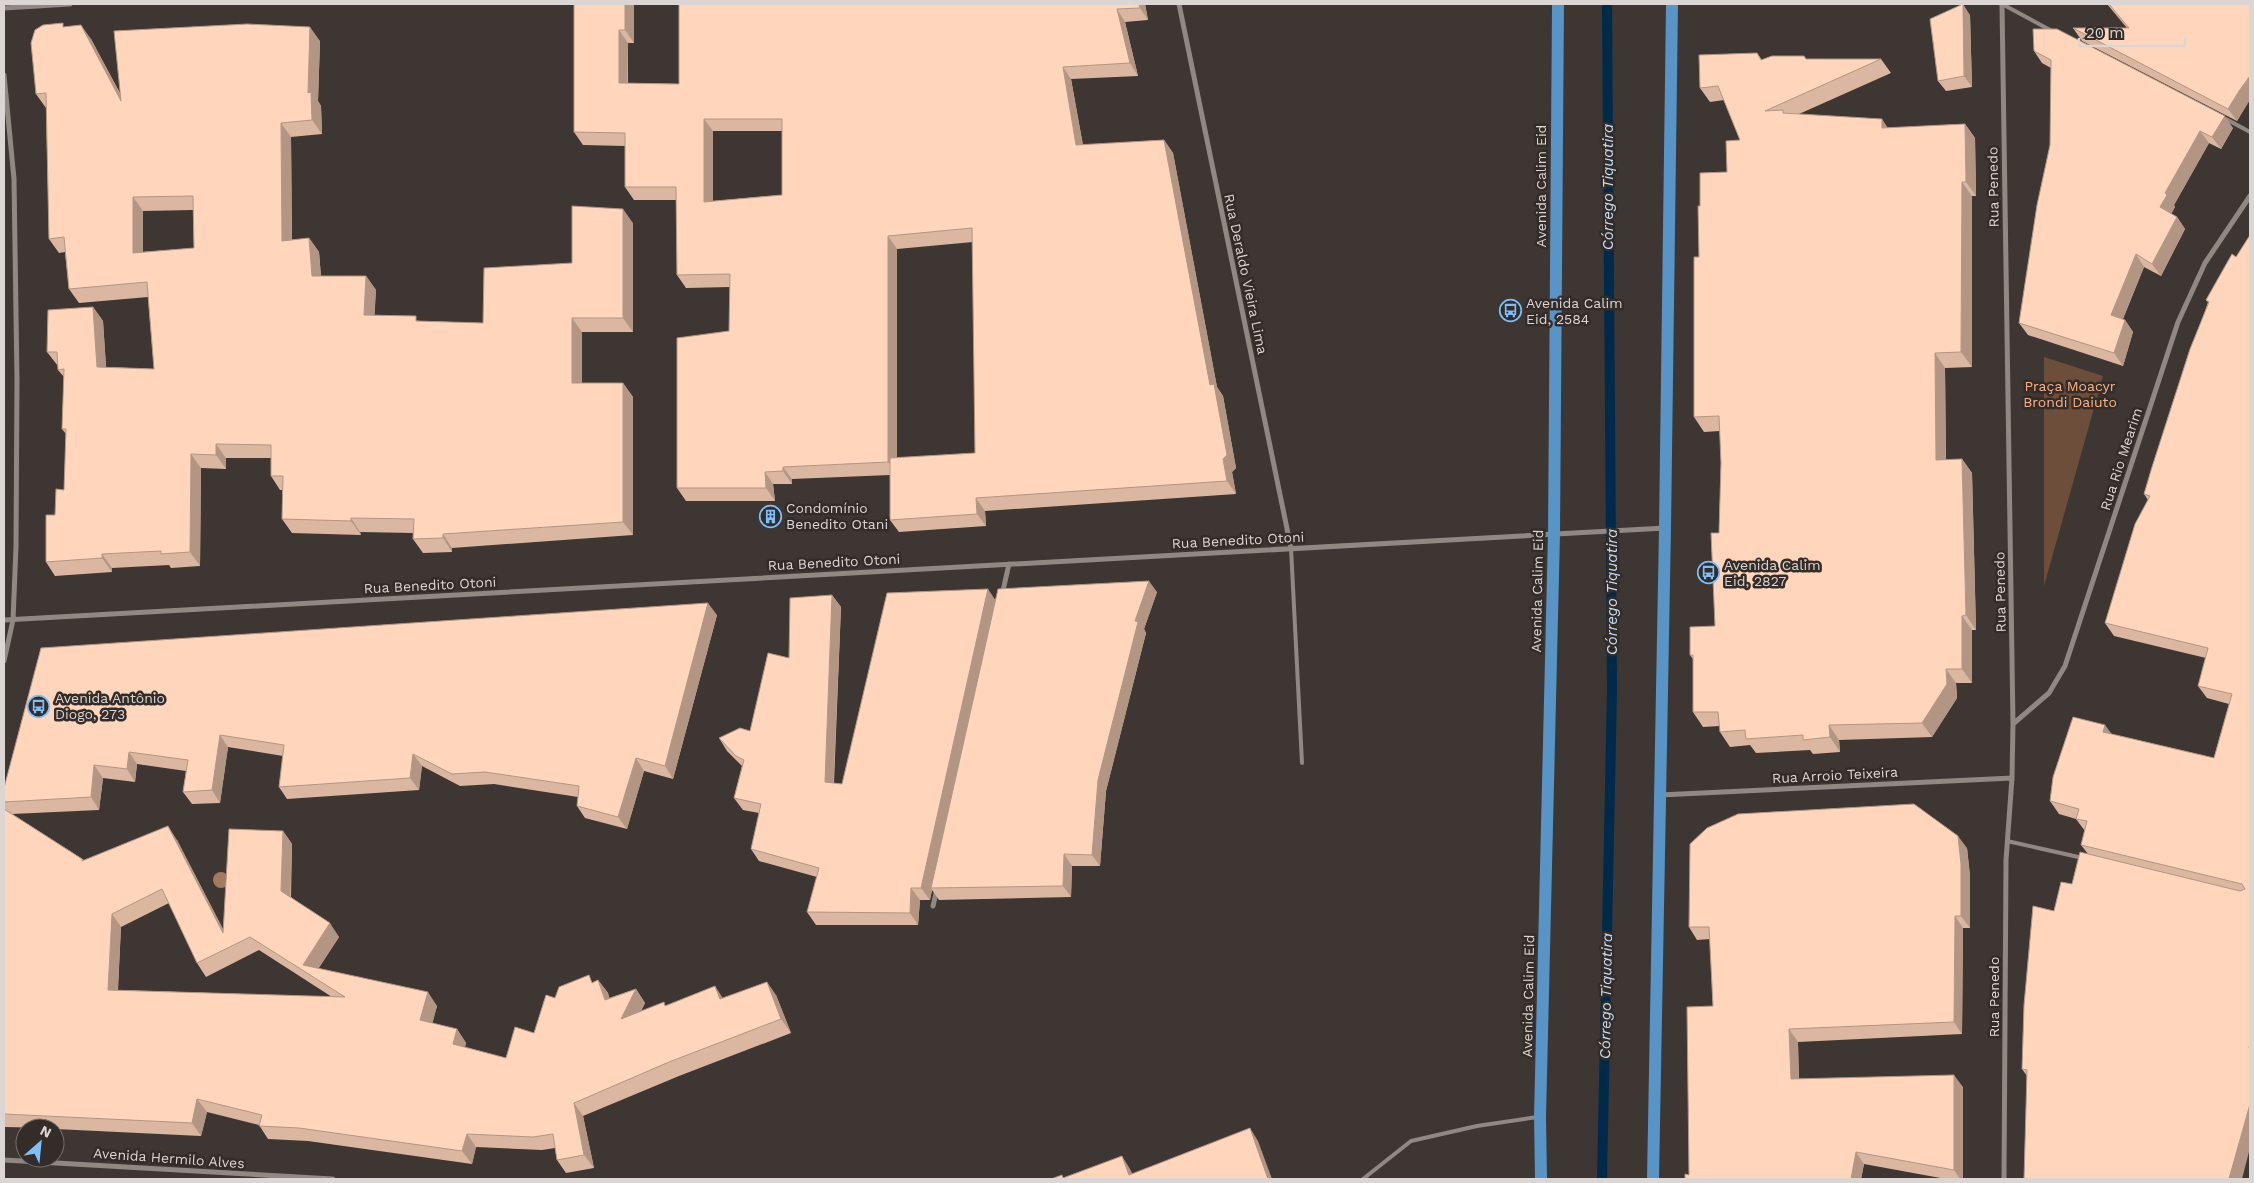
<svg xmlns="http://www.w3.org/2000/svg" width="2254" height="1183" viewBox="0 0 2254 1183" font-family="'Work Sans',sans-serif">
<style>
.green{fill:#6d4e3a}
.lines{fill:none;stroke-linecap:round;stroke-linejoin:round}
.stream{stroke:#002a4a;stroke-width:10}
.lane{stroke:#908883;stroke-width:4}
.street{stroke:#908883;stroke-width:5}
.primary{stroke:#5894c5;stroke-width:12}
.tree{fill:#a47a5f}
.wall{fill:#dbb7a1;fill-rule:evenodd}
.shaded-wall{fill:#b29583}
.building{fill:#ffd5bb;stroke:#b29583;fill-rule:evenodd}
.labels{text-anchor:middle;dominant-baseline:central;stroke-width:5;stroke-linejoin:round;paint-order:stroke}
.street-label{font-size:14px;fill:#dbd6d4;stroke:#332c28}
.poi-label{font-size:14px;fill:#dbd6d4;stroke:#332c28;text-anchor:start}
.park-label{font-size:14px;fill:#f9b184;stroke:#332c28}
.water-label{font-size:15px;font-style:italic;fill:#c6def6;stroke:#332c28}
</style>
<rect width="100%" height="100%" fill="#3d3632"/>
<path class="green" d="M2044,357L2103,376L2044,586Z"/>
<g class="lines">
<path class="stream" d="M1602,1179L1612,689L1607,4"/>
<path class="lane" d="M2002,4L2052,31
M2226,119L2250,132
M1291,548L1302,763
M2007,841L2083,858
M1363,1179L1411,1141L1477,1126L1537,1117"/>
<path class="street" d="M1179,4L1291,548
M2002,5L2013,724L2012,778L2006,860L2004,1179
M4,8L70,4
M4,75L14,179L17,380L16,547L13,620L4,661
M1002,595L1009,564
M4,620L1665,528
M2013,724L2049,693L2065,666L2178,322L2205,263L2250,196
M1660,795L2012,778
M933,906L937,889
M4,1160L333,1179"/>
<path class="primary" d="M1541,1179L1540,1117L1554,534L1558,4
M1653,1179L1665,528L1672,4"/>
</g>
<circle class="tree" cx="221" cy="880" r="8"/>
<path class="wall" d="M574,4H634V43H628V83L679,84V4H1145L1148,20L1125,22L1138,76L1071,79L1083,145L1164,140L1173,153L1217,387L1223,396L1236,468L1232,472L1236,494L985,511L986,526L899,532L890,520V475L792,479V484H773L775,501H686L677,488L729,331L730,287L686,288L677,275L676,200H634L625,187V146L583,145L574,132ZM713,131H782V195L713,201ZM973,242L975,453L897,458V249Z
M2107,4H2250L2247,104L2237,121L2082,41L2073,28H2127Z
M1970,15L1972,87L1946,91L1938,81Z
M65,27L91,39L121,95L320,41L318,101L321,106L322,134L291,137L292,240L309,238L319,252L321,276H366L376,290L374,315L420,321L483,323L572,263L633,223V332H582V383H623L633,397V535L452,548V552L423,553L413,539V533L360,532L361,535L292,533L282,519V490H280L271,476V458H226V469L201,468L200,566L171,568L169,565L112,568V572L55,576L46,562L55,515L64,490L66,434L62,429L64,377L58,370V366L47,352L93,307L103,321L106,367L154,369L148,297L79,303L69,289L65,252L59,253L49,239L46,108L36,94ZM193,210L194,248L143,252V211Z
M2034,51L2233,128L2221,149L2209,143L2174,205L2175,207L2171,214L2177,217L2185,229L2161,276L2144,267L2123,319L2125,320L2133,332L2123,366L2028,335L2019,323L2050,145L2051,68L2042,63Z
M1757,53L1762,60L1881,59L1891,73L1799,114L1888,128L1965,124L1975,138L1976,196H1972V367L1945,368L1946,460L1962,459L1972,473L1976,630H1972V683H1956L1957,698L1932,737L1839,740L1840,752L1813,754L1810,750L1756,753L1750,745L1730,747L1720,732V726L1703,727L1693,712V659L1690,655L1715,626L1719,533L1721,463L1720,431L1704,432L1694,417L1699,257L1700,206L1727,172L1740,140L1724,100L1710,102L1700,88Z
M2232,254L2250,1148L2027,1076L2022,1069L2054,911L2072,884L2088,854L2081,845L2085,831L2076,819L2059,814L2050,801L2111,734L2214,758L2229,704L2207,698L2198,686L2206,658L2114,636L2105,623L2148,500L2144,494L2208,302L2206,300Z
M1157,592L1144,629L1146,633L1106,791L1100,866H1072L1071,897L939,900L932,890L930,900H920L918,925H816L807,912L817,877L759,861L751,849L759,813L743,810L734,798L742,766L727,751L719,738L750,731L789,658L832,595L841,607L834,783L842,784L995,599Z
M717,615L673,779L644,771L627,829L585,818L577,806L578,797L494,784L460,786L422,766L419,790L287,799L279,787L283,756L228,747L220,803L192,804L183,792L186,771L137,764L135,782L103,778L99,810L12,814L84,860L177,840L223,929L283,831L292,844L291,897L339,937L318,969L437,1006L432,1023L457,1029L466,1043L465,1047L506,1058L534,1033L555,998L598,980L608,993L609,998L636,989L645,1003L641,1011L666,1005L723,998L776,995L791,1033L679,1076L583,1116L594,1168L566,1173L557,1160L555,1148L542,1150L476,1147L472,1164L308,1141L268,1139L259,1125L207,1112L201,1136L55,1129V1128L4,1127V809L5,810L4,808V788L41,648ZM169,903L197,963L206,977L259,950L332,997L118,990L121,927Z
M1967,848L1970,876V928H1963L1962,1034L1798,1042L1799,1079L1963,1087V1179H1946L1864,1164L1861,1179H1685L1689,1175L1713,1006L1710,939L1697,940L1689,927Z"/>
<path class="shaded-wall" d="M625,4H634V43L625,30Z
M1139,4H1145L1148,20L1140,8Z
M1963,4L1970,15L1972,87L1964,76Z
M1117,9L1125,22L1138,76L1130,63Z
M81,25L91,39L131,115L121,101Z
M310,27L320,41L318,101L321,106L322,134L312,120L308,93Z
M619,30L628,43L627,96L619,83Z
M1063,67L1071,79L1085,158L1076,145Z
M2250,76V100L2237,121L2228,109L2239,91Z
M2225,116L2233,128L2221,149L2212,137Z
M704,119L713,131V215L704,202Z
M1882,119L1892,134L1882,128Z
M281,123L291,137L292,255L282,241Z
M1965,124L1975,138L1976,196L1966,182Z
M2200,131L2209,143L2174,205L2175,207L2168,220L2160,207L2165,193Z
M1164,140L1173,153L1217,387L1223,396L1236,468L1232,472L1236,494L1227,481Z
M1962,182L1972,196V367L1961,352Z
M133,197L143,211V267L133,253Z
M623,209L633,223V332L623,318Z
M2177,217L2185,229L2161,276L2152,264Z
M888,236L897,249V475L888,462Z
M309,238L319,252L322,290L312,276Z
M2136,254L2144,267L2119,328L2111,315Z
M366,276L376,290L374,328L364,315Z
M93,307L103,321L107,381L97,367Z
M572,318L582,332V396L572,383Z
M2125,320L2133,332L2123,366L2114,353Z
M1935,353L1945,368L1946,474L1936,460Z
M623,383L633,397V535L623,522Z
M216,444L226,458V469L216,455Z
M191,454L201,468L200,566L190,552Z
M1962,459L1972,473L1976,630L1966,615Z
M783,467L792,479V484L783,471Z
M765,472L773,484L775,501L766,488Z
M976,498L985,511L986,526L977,514Z
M351,518L360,532L361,535L351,521Z
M443,534L452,548V552L443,538Z
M102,554L112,568V572L102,558Z
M1149,581L1157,592L1144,629L1146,633L1106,791L1100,866L1092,855L1098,780L1135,621Z
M988,589L996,601L931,888L932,890L930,900L921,888Z
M832,595L841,607L833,794L825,782Z
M708,603L717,615L673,779L665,766Z
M1962,616L1972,630V683L1962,669Z
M1946,669L1956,683L1957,698L1932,737L1922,723Z
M1829,725L1839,740L1840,752L1830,737Z
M2105,725L2114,737L2103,732Z
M220,735L228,747L220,803L212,790Z
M129,752L137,764L135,782L127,769Z
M413,754L422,766L419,790L410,778Z
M636,758L644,771L627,829L618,817Z
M94,765L103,778L99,810L91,797Z
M168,826L177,840L232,947L223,933Z
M283,831L292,844L290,905L281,891Z
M1958,836L1967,848L1970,876V928L1961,916Z
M1064,854L1072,866L1071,897L1063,886Z
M911,888L920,900L918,925L910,913Z
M112,914L121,927L117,1003L108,990Z
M1955,916L1963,928L1962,1034L1954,1022Z
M330,923L339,937L313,977L303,965Z
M598,980L608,993L614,1013L605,1000Z
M767,982L776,995L791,1033L781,1019Z
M715,986L724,1000L720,999Z
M636,989L645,1003L630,1033L621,1019Z
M428,992L437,1006L430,1033L420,1020Z
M457,1029L466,1043L462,1057L453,1044Z
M1789,1029L1798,1042L1799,1091L1791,1079Z
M1954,1075L1963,1087V1179H1960L1954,1170Z
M197,1099L207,1112L201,1136L192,1123Z
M574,1103L583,1116L594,1168L584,1155Z
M2250,1104V1148L2242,1179H2229Z
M1250,1128L1258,1141L1272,1179H1268Z
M467,1134L476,1147L472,1164L462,1151Z
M1856,1152L1864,1164L1861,1179H1851Z
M1122,1156L1130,1169L1135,1179L1129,1175Z"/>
<path class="building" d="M574,4H625V30H619V83L679,84V4H1139L1140,8L1117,9L1130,63L1063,67L1076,145L1164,140L1210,385L1214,384L1227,455L1223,459L1227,481L976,498L977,514L890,520V458L975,453L972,228L888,236V462L783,467V471L765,472L766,488H677V338L729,331L730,274L677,275L676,187H625V133L574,132ZM704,119H782V195L704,202Z
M1963,4L1964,76L1938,81L1930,19Z
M2109,4H2250V76L2239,91L2228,109L2073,28H2129Z
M63,23V27L81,25L121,101L114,31L247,24L310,27L308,93L311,92L312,120L281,123L282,241L309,238L312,276H366L364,315L416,316V321L483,323L484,268L572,263V206L623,209V318H572V383H623V522L443,534V538L413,539L414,519L351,518V521L282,519L283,476H271V445L216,444V455L191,454L190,552L161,554V551L102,554V558L46,562V515H55L56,489L64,490L66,429H62L64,369L58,370L57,352H47L48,310L93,307L97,367L154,369L147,282L69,289L64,237L49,239L46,93L36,94L31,43L35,30L43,25ZM193,196L194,248L133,253V197Z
M2033,29H2057L2225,116L2212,137L2200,131L2165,193L2167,195L2160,207L2177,217L2152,264L2136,254L2111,315L2125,320L2114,353L2019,323L2037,205L2050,145L2051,60L2034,51Z
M1757,53L1761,60L1772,56H1804L1806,59H1881L1765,111L1783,110V113L1882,119V128L1965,124L1966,182H1962L1961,352L1935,353L1936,460L1962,459L1966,615L1962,616V669H1946L1947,684L1922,723L1829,725L1830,737L1803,740V735L1746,739L1745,730L1720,732L1718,712H1693V655H1690V627L1715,626L1711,533H1719L1721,463L1719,416L1694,417V257H1699L1698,206H1700V173L1727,172L1726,141L1740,140L1718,86L1700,88L1699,55Z
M2250,235V1044L2249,1048H2250V1104L2229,1179H2024L2027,1070L2022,1069L2024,1005L2033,906L2054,911L2061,882L2072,884L2080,852L2240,891L2245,889L2242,884L2081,845L2087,821L2076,819L2079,809L2050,801L2053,777L2073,717L2105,725L2103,732L2214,758L2232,694L2198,686L2208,648L2105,623L2135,524L2150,496L2144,494L2152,467L2190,349L2209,302L2206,300L2232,254L2236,257Z
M1149,581L1135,621L1138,622L1098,780L1092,855L1064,854L1063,886L931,888L998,589Z
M988,589L921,888H911L910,913L807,912L819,868L751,849L761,804L734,798L744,760L736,756L719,738L740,728L750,731L768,653L789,658L790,598L832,595L825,782L842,784L887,593Z
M708,603L665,766L636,758L618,817L577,806L579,786L485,772L452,774L413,754L410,778L279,787L284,745L220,735L212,790L183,792L188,760L129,752L127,769L94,765L91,797L4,802V788L41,648Z
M1914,804L1958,836L1961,864V916H1955L1954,1022L1789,1029L1791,1079L1954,1075V1170L1856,1152L1851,1179H1685V1174L1689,1175L1687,1007L1713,1006L1709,927H1689L1690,844L1707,828L1738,814Z
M4,809L82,859V861L168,826L223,933L229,829L283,831L281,891L330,923L303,965L428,992L420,1020L457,1029L453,1044L506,1058L515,1027L534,1033L546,995L555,998L559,987L589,975L592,983L598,980L605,1000L636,989L621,1019L664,1002L665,1006L715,986L720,999L767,982L781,1019L669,1062L574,1103L584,1155L557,1160L553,1134L533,1137L467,1134L462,1151L299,1128L259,1126L262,1115L197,1099L192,1123L4,1114ZM162,889L197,963L250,937L345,997L108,990L112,914Z
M1250,1128L1268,1179H1051L1062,1175L1063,1178L1122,1156L1129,1175Z"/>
<defs>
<symbol id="bus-ring" viewBox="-11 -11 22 22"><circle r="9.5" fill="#332c28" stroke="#7ebef9" stroke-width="1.5"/><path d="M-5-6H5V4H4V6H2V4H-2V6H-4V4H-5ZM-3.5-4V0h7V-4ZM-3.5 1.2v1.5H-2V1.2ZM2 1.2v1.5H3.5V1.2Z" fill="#7ebef9"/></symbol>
<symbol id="building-ring" viewBox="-11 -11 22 22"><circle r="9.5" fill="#332c28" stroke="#7ebef9" stroke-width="1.5"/><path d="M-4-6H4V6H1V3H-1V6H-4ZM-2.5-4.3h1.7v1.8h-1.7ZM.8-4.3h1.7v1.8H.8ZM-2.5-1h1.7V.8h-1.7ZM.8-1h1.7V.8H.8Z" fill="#7ebef9"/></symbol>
</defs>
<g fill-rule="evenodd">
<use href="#bus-ring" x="1498" y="298" width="25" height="25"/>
<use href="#building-ring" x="758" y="504" width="25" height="25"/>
<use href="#bus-ring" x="1696" y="560" width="25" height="25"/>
<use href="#bus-ring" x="26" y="694" width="25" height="25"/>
</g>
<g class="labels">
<g class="street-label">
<text transform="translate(1541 186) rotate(-90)">Avenida Calim Eid</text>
<text transform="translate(1993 187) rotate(-91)">Rua Penedo</text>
<text transform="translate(1246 274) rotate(78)">Rua Deraldo Vieira Lima</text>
<text transform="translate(2121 459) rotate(-72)">Rua Rio Mearim</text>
<text transform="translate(1238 540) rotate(-3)">Rua Benedito Otoni</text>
<text transform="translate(834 562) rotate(-3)">Rua Benedito Otoni</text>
<text transform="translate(430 585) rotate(-3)">Rua Benedito Otoni</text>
<text transform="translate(1537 591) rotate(-89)">Avenida Calim Eid</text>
<text transform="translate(2000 592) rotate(-91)">Rua Penedo</text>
<text transform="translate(1835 775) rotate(-3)">Rua Arroio Teixeira</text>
<text transform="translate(1528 996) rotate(-89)">Avenida Calim Eid</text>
<text transform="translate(1994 997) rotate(-90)">Rua Penedo</text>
<text transform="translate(169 1158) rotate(4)">Avenida Hermilo Alves</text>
</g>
<g class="poi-label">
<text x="1526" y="303">Avenida Calim<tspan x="1526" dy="16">Eid, 2584</tspan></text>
<text x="786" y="508">Condomínio<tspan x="786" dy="16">Benedito Otani</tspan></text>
<text x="1724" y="565">Avenida Calim<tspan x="1724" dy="16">Eid, 2827</tspan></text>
<text x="55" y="698">Avenida Antônio<tspan x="55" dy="16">Diogo, 273</tspan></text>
</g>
<g class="park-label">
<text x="2070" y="386">Praça Moacyr<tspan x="2070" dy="16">Brondi Daiuto</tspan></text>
</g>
<g class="water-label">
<text transform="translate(1608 187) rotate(-90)">Córrego Tiquatira</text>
<text transform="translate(1612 592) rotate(-90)">Córrego Tiquatira</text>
<text transform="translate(1606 996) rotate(-89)">Córrego Tiquatira</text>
</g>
</g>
<rect width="2254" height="1183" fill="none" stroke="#dbd6d4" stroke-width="10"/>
<g transform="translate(40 1143) rotate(27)"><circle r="24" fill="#332c28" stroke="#76706d"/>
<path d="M0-4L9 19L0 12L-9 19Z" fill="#7ebef9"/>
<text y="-8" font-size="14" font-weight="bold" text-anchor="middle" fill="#dbd6d4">N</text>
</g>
<path d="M2079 38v8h106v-8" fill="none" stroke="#dbd6d4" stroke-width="2.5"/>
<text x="2086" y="38" font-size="15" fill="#dbd6d4" stroke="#332c28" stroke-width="4" paint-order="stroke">20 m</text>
</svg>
